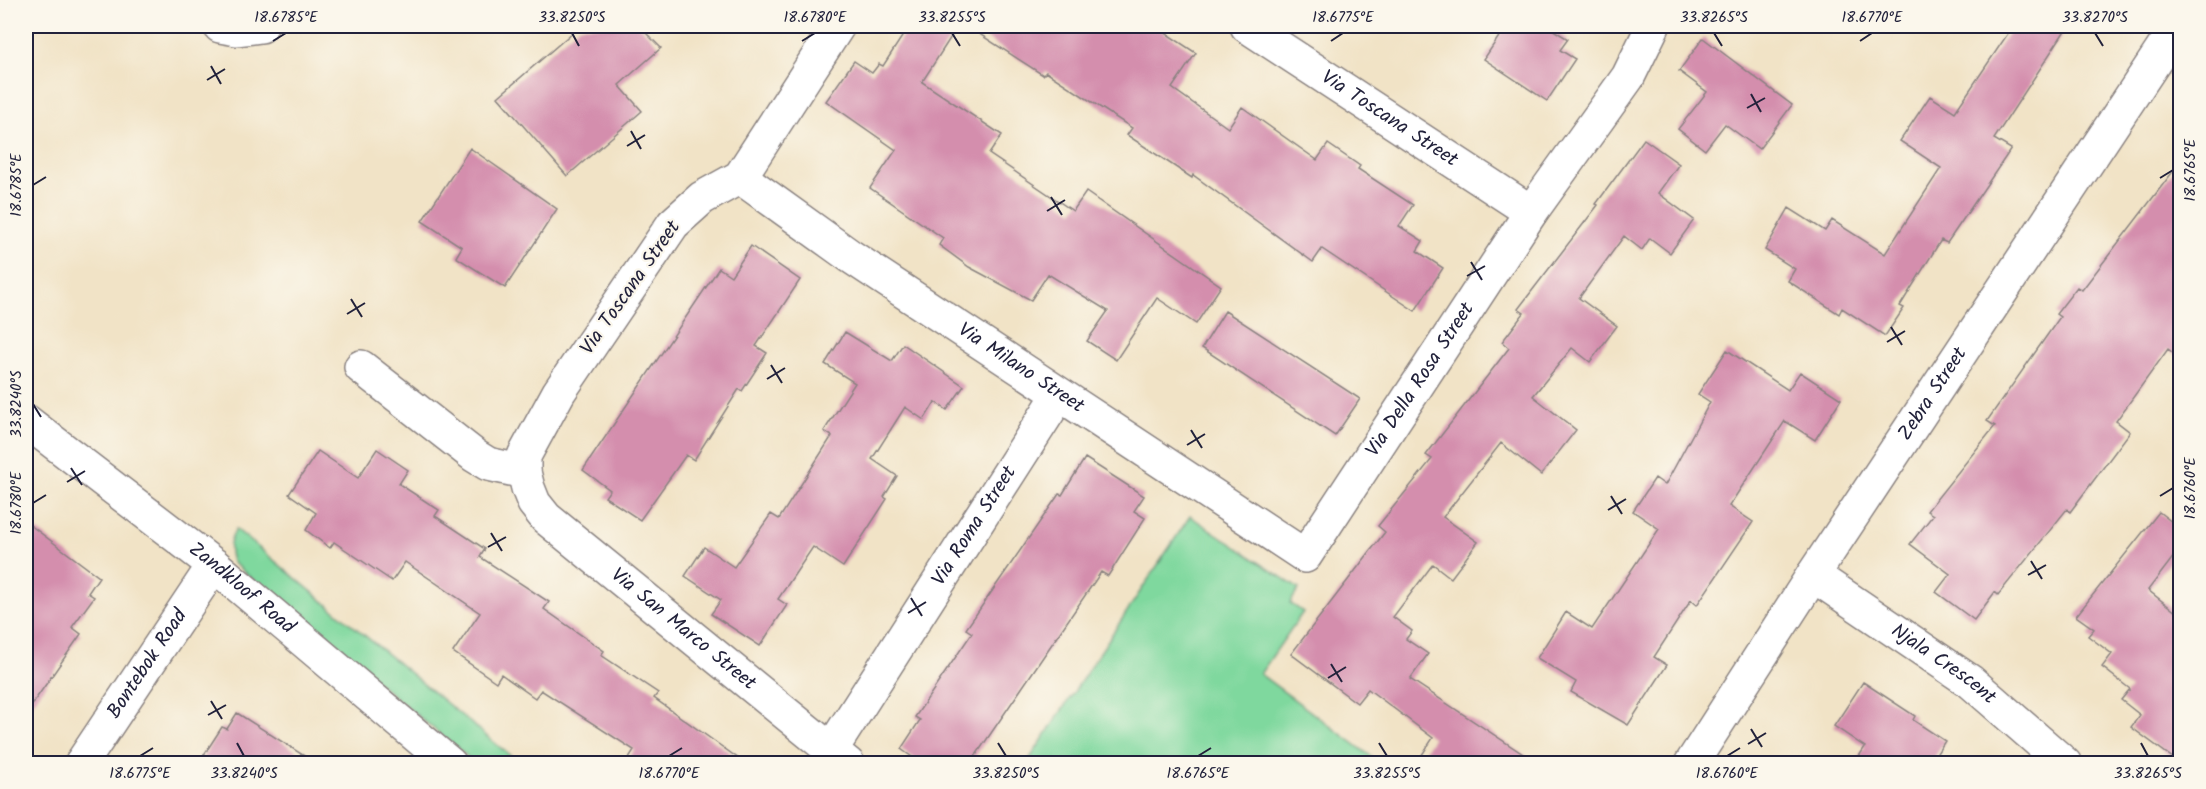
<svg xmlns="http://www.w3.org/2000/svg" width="2206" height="789" viewBox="0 0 2206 789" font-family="Kalam,sans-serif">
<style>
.green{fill:#7fd89e;stroke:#507d6c;stroke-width:1.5}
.building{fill:#d48ead}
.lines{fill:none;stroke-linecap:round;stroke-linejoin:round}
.minor-casing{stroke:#8a8280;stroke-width:36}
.minor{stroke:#fff;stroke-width:33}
.ticks{fill:none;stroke:#22223b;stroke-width:2}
.labels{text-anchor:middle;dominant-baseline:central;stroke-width:4.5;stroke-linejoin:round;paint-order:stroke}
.street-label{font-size:20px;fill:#22223b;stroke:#fbf7ec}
.neatline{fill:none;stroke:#22223b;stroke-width:2}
.ticks-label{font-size:15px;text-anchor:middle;fill:#22223b}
</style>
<rect width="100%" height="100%" fill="#fbf7ec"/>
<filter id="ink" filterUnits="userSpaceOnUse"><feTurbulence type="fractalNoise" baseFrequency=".0167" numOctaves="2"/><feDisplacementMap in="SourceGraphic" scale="12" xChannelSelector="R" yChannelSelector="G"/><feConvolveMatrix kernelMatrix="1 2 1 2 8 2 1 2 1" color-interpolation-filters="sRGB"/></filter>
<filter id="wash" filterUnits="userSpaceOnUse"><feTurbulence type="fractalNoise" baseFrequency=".008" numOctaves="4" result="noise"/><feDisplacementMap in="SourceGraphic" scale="24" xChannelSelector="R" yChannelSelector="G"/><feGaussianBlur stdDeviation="1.35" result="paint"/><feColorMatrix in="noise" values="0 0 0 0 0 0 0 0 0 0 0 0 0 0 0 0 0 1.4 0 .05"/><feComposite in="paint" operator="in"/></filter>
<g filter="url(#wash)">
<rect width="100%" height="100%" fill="#f1e3c6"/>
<path class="green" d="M1190,516L1299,589L1290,603L1303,612L1260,674L1380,763H1027Z
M236,529L519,763H475L232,562C228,548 229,541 236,529Z"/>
<g id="blocks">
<path class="building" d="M580,26H639L661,48L619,85L642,111L567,176L498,97Z
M909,26H958L922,82L1002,135L989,154L1073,211L1086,192L1221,286L1196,324L1157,298L1116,360L1087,341L1108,311L1048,274L1031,300L969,267L939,245L943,238L870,188L896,150L826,101L854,61L872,73L879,64L883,66Z
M967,26H1155L1196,53L1172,88L1228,128L1242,107L1317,160L1328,144L1360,166L1358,169L1413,205L1399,226L1423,241L1417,251L1443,268L1415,311L1322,249L1313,262L1193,175L1192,178L1127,135L1132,128L1046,72L1043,75Z
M1506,26H1547L1568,39L1560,50L1575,59L1547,101L1484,59Z
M2013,26H2068L1994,139L2011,149L1947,243L1941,240L1900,306L1904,308L1885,336L1842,308L1839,314L1788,281L1795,269L1765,250L1789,208L1825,231L1832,220L1885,254L1941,168L1900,141L1930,96L1955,112Z
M1703,38L1792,105L1759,149L1725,124L1705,150L1678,129L1707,92L1679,71Z
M1644,139L1679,164L1658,193L1694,220L1670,253L1650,238L1642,250L1624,236L1579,298L1617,326L1590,362L1572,348L1533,396L1576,430L1541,475L1501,443L1443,517L1478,542L1451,578L1433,564L1393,617L1412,631L1406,639L1428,654L1410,679L1538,764H1416L1433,738L1368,689L1357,703L1291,654L1385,532L1378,526L1432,459L1426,455L1509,348L1502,342L1524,313L1518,309L1598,205L1596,204Z
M470,148L557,209L505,288L456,257L462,247L422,221Z
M2181,161V359L2168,349L2116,421L2130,432L2070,512L2067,509L1998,595L1995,592L1974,620L1936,592L1950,574L1910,544L1933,515L1927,511L1995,426L1987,421L2060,317L2056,314L2077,287L2082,290Z
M751,246L800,280L756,346L767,353L742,391L739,389L694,460L686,455L640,520L605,497L610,490L583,470L719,268L731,276Z
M1225,311L1360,399L1335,436L1202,348Z
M845,332L892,361L903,344L964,386L947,410L935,402L924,420L905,407L872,459L897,476L884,497L887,499L843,567L813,547L778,599L787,605L760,646L711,614L721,600L685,576L704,547L734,567L771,514L779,519L832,436L824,431L855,383L825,364Z
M1727,350L1788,390L1800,372L1841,399L1815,440L1785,421L1729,506L1753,522L1697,605L1691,600L1654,657L1667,665L1628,725L1571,692L1576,682L1537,658L1566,612L1592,629L1659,529L1633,511L1655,478L1665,485L1710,402L1698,394Z
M377,449L408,470L399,484L439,510L435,516L485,549L480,557L549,602L544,609L604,651L601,655L658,693L654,698L746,764H625L634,750L541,690L535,698L501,674L496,682L453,652L480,613L405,562L392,581L334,542L330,548L306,530L316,513L289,494L318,451L358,478Z
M1085,458L1144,496L1134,511L1145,518L1108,576L1101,572L970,764H922L901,749L920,720L915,717L972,633L966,629L1059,494L1062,495Z
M2159,512L2181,529V547L2148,590L2181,616V764L2131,727L2140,715L2121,700L2130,689L2102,667L2112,654L2088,636L2094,629L2076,616Z
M26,522L99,577L88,593L94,597L72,627L81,634L26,713Z
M1863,682L1915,716L1913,720L1945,741L1930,764H1854L1865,747L1834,726Z
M237,713L317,764H198L222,727L227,729Z"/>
</g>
</g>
<g filter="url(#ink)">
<use href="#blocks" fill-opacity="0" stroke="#8a8280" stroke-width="1.5"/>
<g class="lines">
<defs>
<g id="minor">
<path d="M220,26L237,29L261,26"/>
<path id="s1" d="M838,26L740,177L702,198L673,224L559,392L524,456V472L528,488L534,503L546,518L848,764"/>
<path id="s2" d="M1247,26L1531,212"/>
<path id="s3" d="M740,177L850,256L1305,556L1531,212L1628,77L1653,26"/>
<path d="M361,367L475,456L488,464L524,472"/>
<path id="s4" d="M26,421L214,565L450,764"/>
<path id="s5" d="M1813,575L1971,682L2065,764"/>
<path id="s6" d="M831,750L1059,395"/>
<path id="s7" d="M81,764L214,565"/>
<path id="s8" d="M1691,764L1813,575L2178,26"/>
</g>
</defs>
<use href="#minor" class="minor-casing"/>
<use href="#minor" class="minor"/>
</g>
</g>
<path class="ticks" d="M572,33L579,46M952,33L960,46M1714,33L1722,46M2095,33L2103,46M273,41L286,33M802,41L815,33M1331,41L1343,33M1860,41L1872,33M211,66L221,84M207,80L225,69M1751,94L1761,112M1747,108L1765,98M631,131L641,149M627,146L645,135M2160,178L2173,170M33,185L46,177M1051,197L1062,215M1047,211L1065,200M1471,262L1482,280M1467,276L1485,266M351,299L362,317M347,314L365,303M1891,327L1902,345M1887,342L1905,331M771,365L782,383M767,379L785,368M33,404L41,417M1191,430L1202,448M1187,445L1205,434M71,468L82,485M67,482L85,471M1611,496L1622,514M2160,496L2173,488M33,503L46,495M1608,510L1626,499M491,533L502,551M488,547L506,537M2031,561L2042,579M2028,575L2046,565M911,598L922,616M908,613L926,602M1331,664L1342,682M1328,678L1346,667M211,701L222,719M208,715L226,705M1751,729L1762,747M237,743L244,756M998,743L1006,756M1379,743L1387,756M2141,743L2148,756M1748,744L1766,733M140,756L153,748M669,756L682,748M1198,756L1211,748M1727,756L1740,748"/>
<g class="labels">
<g class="street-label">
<text stroke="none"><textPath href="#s2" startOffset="170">Via Toscana Street</textPath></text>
<text transform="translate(631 288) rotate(-55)">Via Toscana Street</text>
<text stroke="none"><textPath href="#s3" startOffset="340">Via Milano Street</textPath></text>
<text stroke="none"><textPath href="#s3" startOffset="891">Via Della Rosa Street</textPath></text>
<text stroke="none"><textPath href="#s8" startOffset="442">Zebra Street</textPath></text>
<text stroke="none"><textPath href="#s6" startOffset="266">Via Roma Street</textPath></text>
<text stroke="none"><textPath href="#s4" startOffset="273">Zandkloof Road</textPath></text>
<text stroke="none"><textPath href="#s1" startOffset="783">Via San Marco Street</textPath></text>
<text stroke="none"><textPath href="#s7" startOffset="120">Bontebok Road</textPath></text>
<text stroke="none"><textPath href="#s5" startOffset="158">Njala Crescent</textPath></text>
</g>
</g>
<rect width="2206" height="789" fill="none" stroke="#fbf7ec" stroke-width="66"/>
<rect x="33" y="33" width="2140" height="723" class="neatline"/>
<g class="ticks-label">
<text x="286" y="22">18.6785°E</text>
<text x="572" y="22">33.8250°S</text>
<text x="815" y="22">18.6780°E</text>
<text x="952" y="22">33.8255°S</text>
<text x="1343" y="22">18.6775°E</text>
<text x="1714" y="22">33.8265°S</text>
<text x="1872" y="22">18.6770°E</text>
<text x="2095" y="22">33.8270°S</text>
<text transform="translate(2190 170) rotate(-90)" y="5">18.6765°E</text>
<text transform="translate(16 185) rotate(-90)" y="5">18.6785°E</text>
<text transform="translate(16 404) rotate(-90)" y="5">33.8240°S</text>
<text transform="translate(2190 488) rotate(-90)" y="5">18.6760°E</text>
<text transform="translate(16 503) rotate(-90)" y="5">18.6780°E</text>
<text x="140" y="778">18.6775°E</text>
<text x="244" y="778">33.8240°S</text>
<text x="669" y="778">18.6770°E</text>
<text x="1006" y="778">33.8250°S</text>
<text x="1198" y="778">18.6765°E</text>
<text x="1387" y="778">33.8255°S</text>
<text x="1727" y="778">18.6760°E</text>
<text x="2148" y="778">33.8265°S</text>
</g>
</svg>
